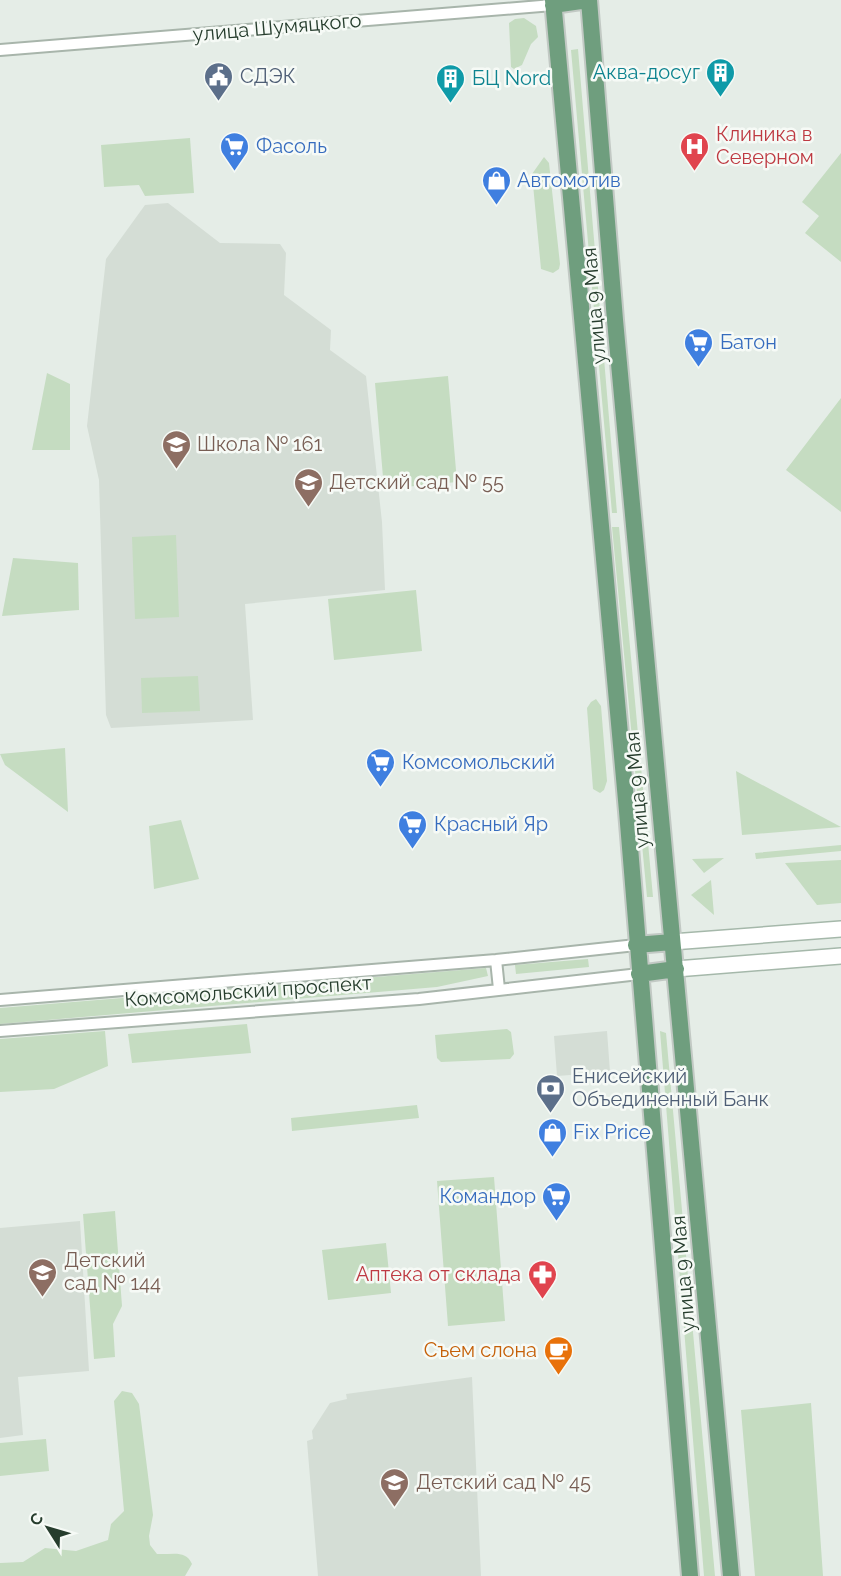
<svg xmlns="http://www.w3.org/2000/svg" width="841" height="1576" viewBox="0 0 841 1576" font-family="Raleway,sans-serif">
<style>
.built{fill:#d4ddd5}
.green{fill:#c5dcc1}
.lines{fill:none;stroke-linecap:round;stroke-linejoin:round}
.minor-casing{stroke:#a8b5ab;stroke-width:14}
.secondary-casing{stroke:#a5b8aa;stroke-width:18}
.primary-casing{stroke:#c2c9c4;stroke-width:20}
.minor{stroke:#fff;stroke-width:10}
.secondary{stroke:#fff;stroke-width:15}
.primary{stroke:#6f9e7e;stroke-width:16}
.labels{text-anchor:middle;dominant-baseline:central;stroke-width:5;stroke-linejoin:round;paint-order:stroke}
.street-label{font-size:20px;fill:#263d2d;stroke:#f6faf6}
.culture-label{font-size:20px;fill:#0d838f;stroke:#f6faf6;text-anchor:end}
.service-label{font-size:20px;fill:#4e5e75;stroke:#f6faf6;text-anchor:start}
.health-label{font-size:20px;fill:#be3a42;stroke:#f6faf6;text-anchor:start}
.shop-label{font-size:20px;fill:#366cbe;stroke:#f6faf6;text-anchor:start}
.education-label{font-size:20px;fill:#785e54;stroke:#f6faf6;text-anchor:start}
.food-label{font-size:20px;fill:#c56008;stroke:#f6faf6;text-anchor:end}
</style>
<rect width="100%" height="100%" fill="#e5ede7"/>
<path class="built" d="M168,203L220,243L280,244L286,253L284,295L331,330L330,350L366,376L382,522L385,590L245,604L253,720L111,728L106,715L99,480L87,426L106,259L145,205Z
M607,1031L610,1072L557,1076L554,1036Z
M80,1221L89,1371L18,1377L23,1435L0,1438V1228Z
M472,1377L481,1576H318L307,1441L313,1439L312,1431L330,1403L347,1399L346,1394Z"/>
<path class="green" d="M524,18L536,26L538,37L531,44L522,65L514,69L511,67L509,23L515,19Z
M578,49L617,513H612L571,50Z
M190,138L194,193L145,196L139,185L104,187L101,145Z
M841,153V262L805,233L819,216L802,202Z
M544,157L549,163L560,264L559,269L553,273L541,269L532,174Z
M47,373L70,384V450H32Z
M448,376L457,482L384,489L375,383Z
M841,398V512L786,470Z
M612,527H619L653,897H647Z
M176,535L179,617L135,619L132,537Z
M13,558L78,563L79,610L2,616Z
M416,590L422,651L334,660L328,599Z
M198,676L200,711L142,713L141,678Z
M596,699L601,706L607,781L604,790L600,793L593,789L587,708L591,702Z
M65,748L68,812L5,765L0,754Z
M736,771L841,827L742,835Z
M181,820L199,879L154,889L149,826Z
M841,845V851L756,859L755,853Z
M724,858L704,873L692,859Z
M841,860V903L817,905L785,863Z
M711,880L714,915L691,895Z
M588,959L589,967L516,974L515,965Z
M486,968L488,976L437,987L0,1024V1008Z
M247,1024L251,1053L132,1063L128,1034Z
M507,1029L511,1032L514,1054L510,1059L441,1062L437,1058L435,1035Z
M105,1031L108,1066L54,1089L0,1092V1039Z
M660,1031L666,1033L715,1576H704Z
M417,1105L419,1118L292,1131L291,1118Z
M494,1177L505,1321L448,1326L437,1181Z
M115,1211L122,1306L113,1324L115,1357L94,1359L83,1214Z
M386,1243L391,1293L328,1300L322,1250Z
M122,1391L132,1393L139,1404L153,1515L149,1536L150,1545L157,1554C171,1555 186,1549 192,1564L185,1576H0V1563L23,1562L45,1548L76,1551L108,1540L111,1524L124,1511L114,1401Z
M811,1403L823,1576H755L741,1410Z
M46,1439L49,1471L0,1476V1443Z"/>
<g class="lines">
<defs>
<path id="minor" d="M0,50L553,5
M496,960L499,989
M0,1000L496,960L636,945
M0,1031L419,999L639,974"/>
<path id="secondary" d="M672,942L841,929
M676,969L841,956"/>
<path id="primary" d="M553,0L627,811L690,1576
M589,0L615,320L731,1576
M553,5L588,0
M636,945L672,942
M639,974L676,969"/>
</defs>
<use href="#minor" class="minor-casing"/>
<use href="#secondary" class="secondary-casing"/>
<use href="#primary" class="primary-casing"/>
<use href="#minor" class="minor"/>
<use href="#secondary" class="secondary"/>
<use href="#primary" class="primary"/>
</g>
<defs>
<symbol id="building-pin" viewBox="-11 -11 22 30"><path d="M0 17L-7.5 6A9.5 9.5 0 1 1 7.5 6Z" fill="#0f9aa8" stroke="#f6faf6"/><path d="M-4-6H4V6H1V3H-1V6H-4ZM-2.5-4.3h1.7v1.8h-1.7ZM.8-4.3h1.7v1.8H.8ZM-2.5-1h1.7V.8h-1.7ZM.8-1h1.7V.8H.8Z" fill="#fff"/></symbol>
<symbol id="civic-pin" viewBox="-11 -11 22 30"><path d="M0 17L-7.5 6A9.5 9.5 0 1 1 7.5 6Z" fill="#5c6f8a" stroke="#f6faf6"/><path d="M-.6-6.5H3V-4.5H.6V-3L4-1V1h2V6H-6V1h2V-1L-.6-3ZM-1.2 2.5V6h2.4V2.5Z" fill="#fff"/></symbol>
<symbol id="supermarket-pin" viewBox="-11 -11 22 30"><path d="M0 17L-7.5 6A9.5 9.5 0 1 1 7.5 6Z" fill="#3f7fe0" stroke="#f6faf6"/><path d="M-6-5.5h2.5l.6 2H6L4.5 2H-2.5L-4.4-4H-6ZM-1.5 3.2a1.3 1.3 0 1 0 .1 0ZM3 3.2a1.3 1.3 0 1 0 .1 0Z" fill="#fff"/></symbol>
<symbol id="hospital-pin" viewBox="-11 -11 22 30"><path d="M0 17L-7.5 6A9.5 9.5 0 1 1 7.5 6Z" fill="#e0444e" stroke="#f6faf6"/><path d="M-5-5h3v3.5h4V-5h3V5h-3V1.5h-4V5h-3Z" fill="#fff"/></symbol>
<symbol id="shop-pin" viewBox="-11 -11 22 30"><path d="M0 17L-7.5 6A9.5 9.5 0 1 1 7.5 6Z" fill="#3f7fe0" stroke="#f6faf6"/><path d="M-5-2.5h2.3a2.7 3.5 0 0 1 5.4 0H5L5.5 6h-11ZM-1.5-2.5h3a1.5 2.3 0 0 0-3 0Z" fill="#fff"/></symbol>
<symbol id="school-pin" viewBox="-11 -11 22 30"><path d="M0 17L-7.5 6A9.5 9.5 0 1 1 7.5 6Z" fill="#8d6e63" stroke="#f6faf6"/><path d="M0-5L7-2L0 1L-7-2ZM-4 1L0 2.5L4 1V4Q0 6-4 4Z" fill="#fff"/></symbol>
<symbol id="bank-pin" viewBox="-11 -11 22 30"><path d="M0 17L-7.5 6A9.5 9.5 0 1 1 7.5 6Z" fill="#5c6f8a" stroke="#f6faf6"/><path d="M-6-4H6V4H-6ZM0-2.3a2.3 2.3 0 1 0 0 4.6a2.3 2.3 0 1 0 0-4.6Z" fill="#fff"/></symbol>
<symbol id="pharmacy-pin" viewBox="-11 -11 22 30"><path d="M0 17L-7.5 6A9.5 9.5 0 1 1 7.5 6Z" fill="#e0444e" stroke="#f6faf6"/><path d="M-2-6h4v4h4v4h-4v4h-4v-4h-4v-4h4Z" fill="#fff"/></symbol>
<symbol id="cafe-pin" viewBox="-11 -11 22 30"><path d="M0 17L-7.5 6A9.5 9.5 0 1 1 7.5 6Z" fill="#e8710a" stroke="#f6faf6"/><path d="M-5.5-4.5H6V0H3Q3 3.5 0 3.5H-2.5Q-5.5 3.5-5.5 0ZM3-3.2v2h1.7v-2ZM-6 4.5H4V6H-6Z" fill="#fff"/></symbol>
</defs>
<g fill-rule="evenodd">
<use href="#building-pin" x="704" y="56" width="33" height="45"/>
<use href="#civic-pin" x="202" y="60" width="33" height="45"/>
<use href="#building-pin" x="434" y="62" width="33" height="45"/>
<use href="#supermarket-pin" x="218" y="130" width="33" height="45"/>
<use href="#hospital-pin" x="678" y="130" width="33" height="45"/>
<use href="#shop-pin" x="480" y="164" width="33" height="45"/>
<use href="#supermarket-pin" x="682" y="326" width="33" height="45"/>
<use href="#school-pin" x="160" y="428" width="33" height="45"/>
<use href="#school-pin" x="292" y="466" width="33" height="45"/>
<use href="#supermarket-pin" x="364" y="746" width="33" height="45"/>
<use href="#supermarket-pin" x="396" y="808" width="33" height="45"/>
<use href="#bank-pin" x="534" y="1072" width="33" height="45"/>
<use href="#shop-pin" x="536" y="1116" width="33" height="45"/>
<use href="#supermarket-pin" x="540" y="1180" width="33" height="45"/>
<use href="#school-pin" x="26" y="1256" width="33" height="45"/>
<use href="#pharmacy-pin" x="526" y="1258" width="33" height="45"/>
<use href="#cafe-pin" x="542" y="1334" width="33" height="45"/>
<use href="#school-pin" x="378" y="1466" width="33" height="45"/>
</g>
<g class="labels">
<g class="street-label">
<text transform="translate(277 27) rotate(-5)">улица Шумяцкого</text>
<text transform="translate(594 306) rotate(-95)">улица 9 Мая</text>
<text transform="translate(637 790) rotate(-95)">улица 9 Мая</text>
<text transform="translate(248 991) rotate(-4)">Комсомольский проспект</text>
<text transform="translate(683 1274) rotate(-95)">улица 9 Мая</text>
</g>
<g class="culture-label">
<text x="700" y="72">Аква-досуг</text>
<text x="472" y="78" text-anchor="start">БЦ Nord</text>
</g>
<g class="service-label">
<text x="240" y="76">СДЭК</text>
<text x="572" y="1076">Енисейский<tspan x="572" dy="23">Объединенный Банк</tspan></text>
</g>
<g class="health-label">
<text x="716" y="134">Клиника в<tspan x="716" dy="23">Северном</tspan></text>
<text x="521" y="1274" text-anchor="end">Аптека от склада</text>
</g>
<g class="shop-label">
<text x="256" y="146">Фасоль</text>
<text x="517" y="180">Автомотив</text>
<text x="720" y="342">Батон</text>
<text x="402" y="762">Комсомольский</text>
<text x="434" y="824">Красный Яр</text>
<text x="573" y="1132">Fix Price</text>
<text x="536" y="1196" text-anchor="end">Командор</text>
</g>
<g class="education-label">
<text x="197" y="444">Школа № 161</text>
<text x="329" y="482">Детский сад № 55</text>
<text x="64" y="1260">Детский<tspan x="64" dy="23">сад № 144</tspan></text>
<text x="416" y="1482">Детский сад № 45</text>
</g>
<g class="food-label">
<text x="537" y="1350">Съем слона</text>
</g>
</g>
<g transform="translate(48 1528) rotate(307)" stroke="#f6faf6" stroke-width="4.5" paint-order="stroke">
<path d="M0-4.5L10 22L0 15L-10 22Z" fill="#263d2d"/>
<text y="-9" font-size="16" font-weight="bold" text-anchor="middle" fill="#263d2d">С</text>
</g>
</svg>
